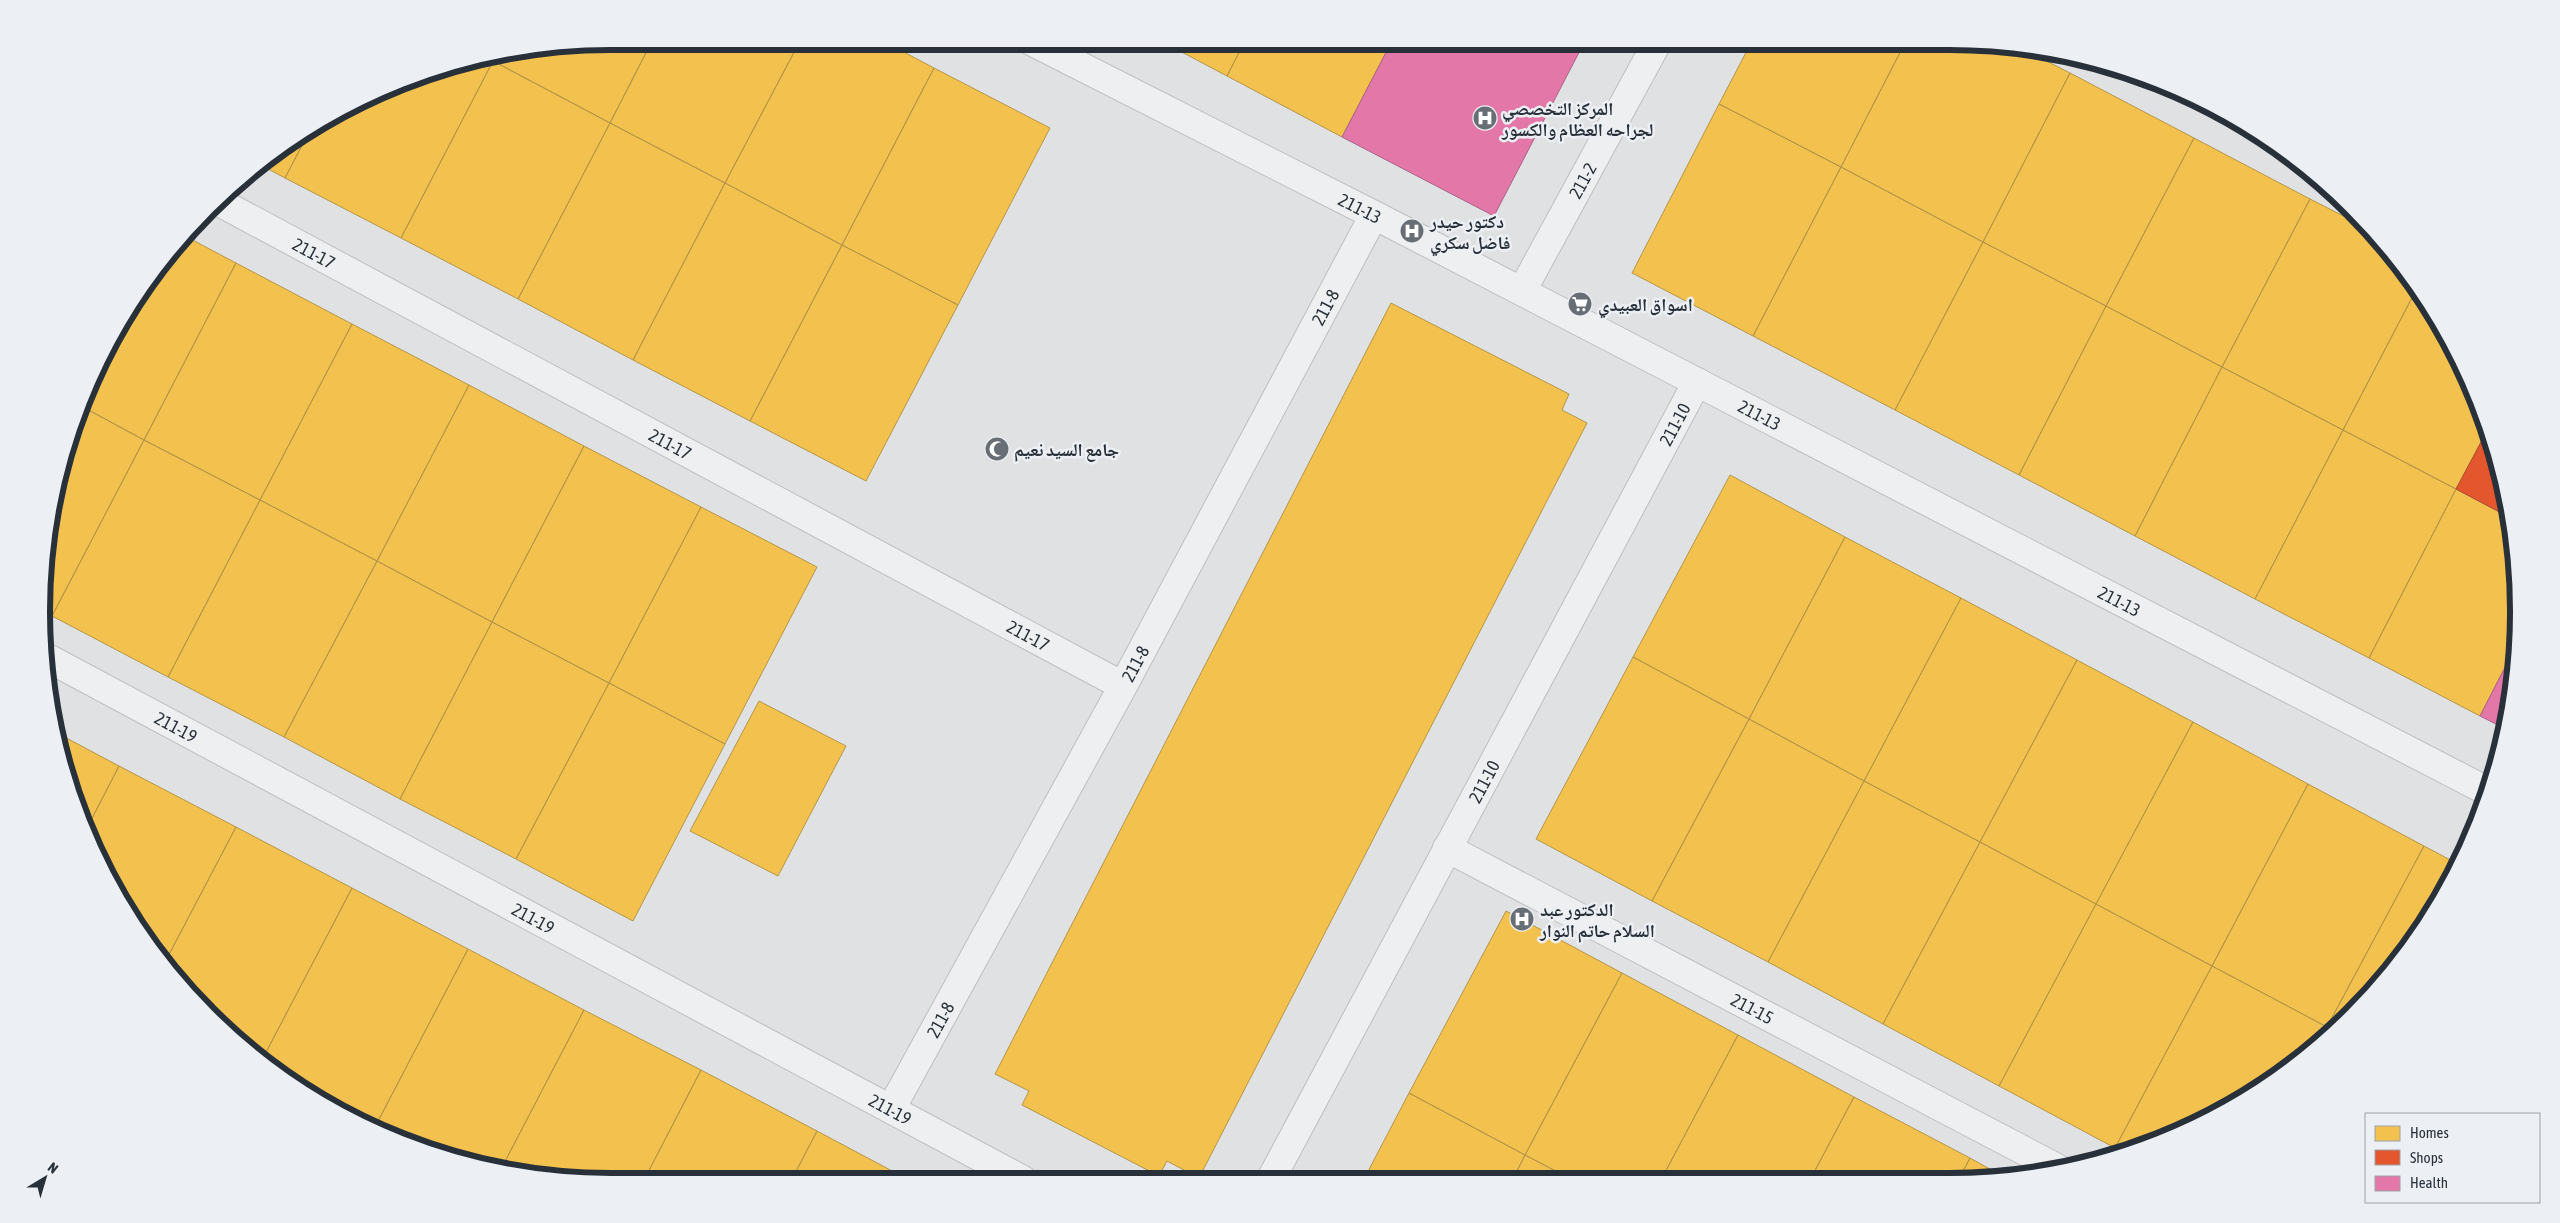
<svg xmlns="http://www.w3.org/2000/svg" width="2560" height="1223" viewBox="0 0 2560 1223" font-family="'Asap Condensed','Noto Naskh Arabic',sans-serif">
<style>
.homes{fill:#f2c14e;stroke:#b59648}
.shops{fill:#e4572e;stroke:#ac4b32}
.health{fill:#e377a8;stroke:#ab6287}
.lines{fill:none;stroke-linecap:round;stroke-linejoin:round}
.minor-casing{stroke:#bdbfc1;stroke-width:30}
.minor{stroke:#eeeff0;stroke-width:28}
.labels{text-anchor:middle;dominant-baseline:central;stroke-width:5;stroke-linejoin:round;paint-order:stroke}
.poi-label{font-size:18px;font-weight:bold;fill:#28303a;stroke:#eceff3;text-anchor:start}
.street-label{font-size:18px;fill:#28303a;stroke:#eceff3}
.rim{fill:none;stroke:#28303a;stroke-width:6}
</style>
<rect width="100%" height="100%" fill="#dfe1e3"/>
<path class="homes" d="M612,41H652L610,123L493,61L501,52Z
M652,41H800L725,183L610,123Z
M800,41H883L934,68L842,245L725,183Z
M1161,41H1245L1227,76Z
M1245,41H1392L1342,137L1227,76Z
M1752,41H1906L1841,167L1719,104Z
M1906,41H1949L2023,49L2070,73L1983,242L1841,167Z
M498,53L493,61L484,57Z
M484,57L493,61L401,238L285,178L311,128L327,118L428,72Z
M493,61L610,123L518,299L401,238Z
M934,68L1050,128L958,305L842,245Z
M2070,73L2194,138L2106,306L1983,242Z
M1719,104L1841,167L1753,336L1632,273Z
M610,123L725,183L633,360L518,299Z
M311,128L285,178L259,164L264,159Z
M2194,138L2310,199L2222,367L2106,306Z
M1841,167L1983,242L1895,410L1753,336Z
M725,183L842,245L750,421L633,360Z
M2310,199L2369,229L2417,288L2343,430L2222,367Z
M183,235L236,263L144,440L81,406L85,394L118,326Z
M1983,242L2106,306L2019,475L1895,410Z
M842,245L958,305L866,481L750,421Z
M236,263L352,324L260,500L144,440Z
M2417,288L2475,394L2487,431L2456,489L2343,430Z
M1391,303L1569,394L1562,410L1587,423L1199,1178L1167,1161L1159,1176L1022,1105L1029,1091L995,1074Z
M2106,306L2222,367L2135,536L2019,475Z
M352,324L469,385L377,561L260,500Z
M2222,367L2343,430L2255,599L2135,536Z
M469,385L584,446L492,622L377,561Z
M81,406L144,440L52,616L41,610L52,500Z
M2343,430L2456,489L2369,658L2255,599Z
M144,440L260,500L168,677L52,616Z
M584,446L701,507L609,683L492,622Z
M1730,475L1845,537L1749,719L1633,657Z
M2456,489L2509,517L2519,612L2515,648L2480,716L2369,658Z
M260,500L377,561L284,737L168,677Z
M701,507L817,567L725,744L609,683Z
M1845,537L1961,598L1864,781L1749,719Z
M377,561L492,622L400,799L284,737Z
M1961,598L2077,660L1980,842L1864,781Z
M492,622L609,683L516,859L400,799Z
M1633,657L1749,719L1652,901L1536,839Z
M2077,660L2193,722L2096,904L1980,842Z
M609,683L725,744L633,921L516,859Z
M759,701L846,746L778,876L690,831Z
M1749,719L1864,781L1768,962L1652,901Z
M2193,722L2308,784L2212,966L2096,904Z
M57,733L119,766L86,830L71,795Z
M119,766L236,827L164,964L100,864L86,830Z
M1864,781L1980,842L1883,1024L1768,962Z
M2308,784L2424,846L2327,1027L2212,966Z
M236,827L352,888L262,1060L235,1040L164,964Z
M1980,842L2096,904L1999,1086L1883,1024Z
M2424,846L2456,863L2401,959L2331,1029L2327,1027Z
M352,888L468,949L376,1125L281,1075L262,1060Z
M2096,904L2212,966L2115,1148L1999,1086Z
M1506,911L1622,973L1525,1155L1409,1093Z
M468,949L584,1010L500,1171L412,1144L376,1125Z
M2212,966L2327,1027L2322,1038L2296,1064L2167,1138L2121,1151L2115,1148Z
M1622,973L1738,1035L1662,1178H1569L1525,1155Z
M584,1010L701,1070L643,1182H611L500,1171Z
M1738,1035L1854,1097L1811,1178H1662Z
M701,1070L817,1131L791,1181L643,1182Z
M281,1075L376,1125L374,1128L295,1086Z
M1409,1093L1525,1155L1513,1179H1364Z
M1854,1097L1970,1158L1960,1177L1811,1178Z
M376,1125L412,1144L393,1138L374,1128Z
M817,1131L911,1181H791Z
M1525,1155L1569,1178L1513,1179Z
M1970,1158L2004,1177H1960Z"/>
<path class="shops" d="M2487,431L2508,501L2509,517L2456,489Z"/>
<path class="health" d="M1392,41H1585L1494,216L1342,137Z
M2515,648L2508,723L2506,729L2480,716Z"/>
<g class="lines">
<defs>
<g id="minor">
<path id="s1" d="M1031,41L1374,215L2487,791"/>
<path id="s2" d="M219,202L1123,686"/>
<path id="s3" d="M1522,291L1658,41"/>
<path id="s4" d="M44,656L1023,1180"/>
<path id="s5" d="M1447,848L2057,1168"/>
<path id="s6" d="M891,1109L1123,686L1374,215"/>
<path id="s7" d="M1271,1179L1697,382"/>
</g>
</defs>
<use href="#minor" class="minor-casing"/>
<use href="#minor" class="minor"/>
</g>
<defs>
<symbol id="hospital-disc" viewBox="-11 -11 22 22"><circle r="9.5" fill="#686e75" stroke="#eceff3"/><path d="M-5-5h3v3.5h4V-5h3V5h-3V1.5h-4V5h-3Z" fill="#fff"/></symbol>
<symbol id="supermarket-disc" viewBox="-11 -11 22 22"><circle r="9.5" fill="#686e75" stroke="#eceff3"/><path d="M-6-5.5h2.5l.6 2H6L4.5 2H-2.5L-4.4-4H-6ZM-1.5 3.2a1.3 1.3 0 1 0 .1 0ZM3 3.2a1.3 1.3 0 1 0 .1 0Z" fill="#fff"/></symbol>
<symbol id="mosque-disc" viewBox="-11 -11 22 22"><circle r="9.5" fill="#686e75" stroke="#eceff3"/><path d="M3.5-4.9A6 6 0 1 0 3.5 4.9A5 5 0 1 1 3.5-4.9Z" fill="#fff"/></symbol>
</defs>
<g fill-rule="evenodd">
<use href="#hospital-disc" x="1471" y="104" width="28" height="28"/>
<use href="#hospital-disc" x="1398" y="217" width="28" height="28"/>
<use href="#supermarket-disc" x="1566" y="290" width="28" height="28"/>
<use href="#mosque-disc" x="983" y="435" width="28" height="28"/>
<use href="#hospital-disc" x="1508" y="905" width="28" height="28"/>
</g>
<g class="labels">
<g class="poi-label">
<text x="1502" y="108">المركز التخصصي<tspan x="1502" dy="21">لجراحه العظام والكسور</tspan></text>
<text x="1430" y="221">دكتور حيدر<tspan x="1430" dy="21">فاضل سكري</tspan></text>
<text x="1598" y="304">اسواق العبيدي</text>
<text x="1014" y="449">جامع السید نعیم</text>
<text x="1540" y="909">الدكتور عبد<tspan x="1540" dy="21">السلام حاتم النوار</tspan></text>
</g>
<g class="street-label">
<text stroke="none"><textPath href="#s3" startOffset="126">211-2</textPath></text>
<text stroke="none"><textPath href="#s1" startOffset="369">211-13</textPath></text>
<text stroke="none"><textPath href="#s2" startOffset="108">211-17</textPath></text>
<text stroke="none"><textPath href="#s6" startOffset="912">211-8</textPath></text>
<text stroke="none"><textPath href="#s1" startOffset="819">211-13</textPath></text>
<text stroke="none"><textPath href="#s7" startOffset="856">211-10</textPath></text>
<text stroke="none"><textPath href="#s2" startOffset="512">211-17</textPath></text>
<text stroke="none"><textPath href="#s1" startOffset="1224">211-13</textPath></text>
<text stroke="none"><textPath href="#s2" startOffset="918">211-17</textPath></text>
<text stroke="none"><textPath href="#s6" startOffset="508">211-8</textPath></text>
<text stroke="none"><textPath href="#s4" startOffset="150">211-19</textPath></text>
<text stroke="none"><textPath href="#s7" startOffset="451">211-10</textPath></text>
<text stroke="none"><textPath href="#s4" startOffset="555">211-19</textPath></text>
<text stroke="none"><textPath href="#s5" startOffset="345">211-15</textPath></text>
<text stroke="none"><textPath href="#s6" startOffset="102">211-8</textPath></text>
<text stroke="none"><textPath href="#s4" startOffset="960">211-19</textPath></text>
</g>
</g>
<path d="M0 0H2560V1223H0ZM611 50H1949A561 561 0 0 1 2510 611V612A561 561 0 0 1 1949 1173H611A561 561 0 0 1 50 612V611A561 561 0 0 1 611 50Z" fill="#eceff3" fill-rule="evenodd"/>
<path class="rim" d="M611 50H1949A561 561 0 0 1 2510 611V612A561 561 0 0 1 1949 1173H611A561 561 0 0 1 50 612V611A561 561 0 0 1 611 50Z"/>
<rect x="2365" y="1113" width="175" height="90" fill="#eceff3" stroke="#9ea3a9"/>
<rect x="2375" y="1126" width="25" height="15" fill="#f2c14e" stroke="#9ea3a9"/>
<text x="2410" y="1138" font-size="15" fill="#28303a">Homes</text>
<rect x="2375" y="1150" width="25" height="15" fill="#e4572e" stroke="#9ea3a9"/>
<text x="2410" y="1163" font-size="15" fill="#28303a">Shops</text>
<rect x="2375" y="1176" width="25" height="15" fill="#e377a8" stroke="#9ea3a9"/>
<text x="2410" y="1188" font-size="15" fill="#28303a">Health</text>
<g transform="translate(45 1178) rotate(38)" stroke="#eceff3" stroke-width="4" paint-order="stroke">
<path d="M0-4L9 19L0 12L-9 19Z" fill="#28303a"/>
<text y="-8" font-size="14" font-weight="bold" text-anchor="middle" fill="#28303a">N</text>
</g>
</svg>
